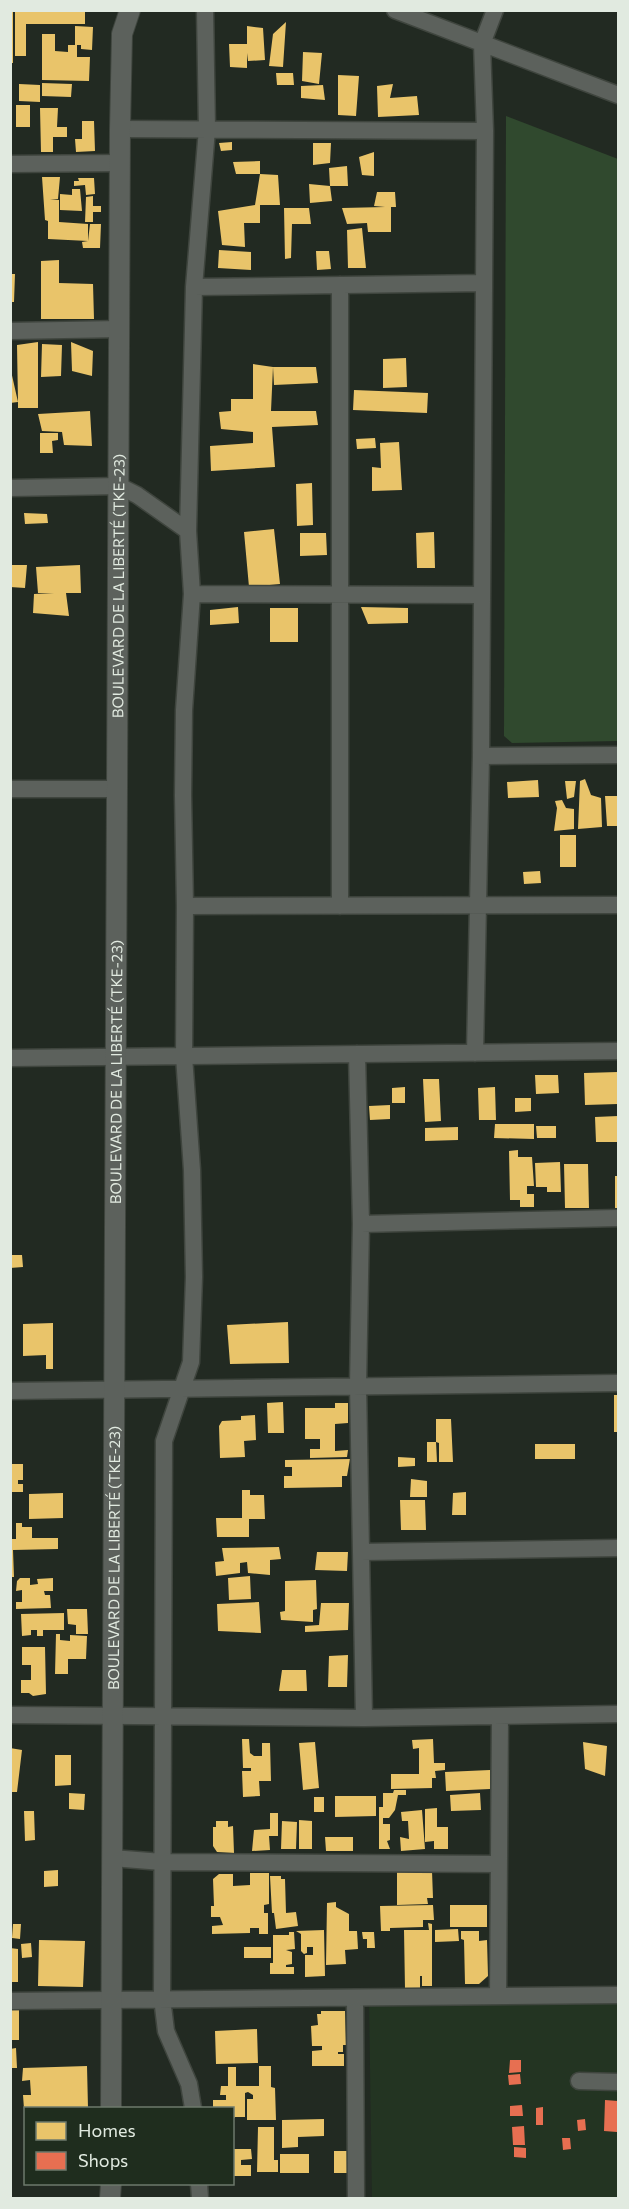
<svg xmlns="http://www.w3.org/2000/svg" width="629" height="2209" viewBox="0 0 629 2209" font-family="Commissioner,sans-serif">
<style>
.built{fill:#233422}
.green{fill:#30492e}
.homes{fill:#e9c46a}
.shops{fill:#e76f51}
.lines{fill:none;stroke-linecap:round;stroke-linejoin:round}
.minor-casing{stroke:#3f453e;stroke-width:19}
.tertiary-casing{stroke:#3f453e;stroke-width:22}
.minor{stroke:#5c615c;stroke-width:16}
.tertiary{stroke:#5c615c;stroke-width:20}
.labels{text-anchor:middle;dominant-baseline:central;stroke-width:6;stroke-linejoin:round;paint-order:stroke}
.street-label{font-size:15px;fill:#e1eae0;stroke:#1f2d1e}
</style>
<rect width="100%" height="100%" fill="#222a22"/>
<path class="built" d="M369,2001L618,2002V2198H372Z"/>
<path class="green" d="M506,116L618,159V741L512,743L504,736Z"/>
<path class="homes" d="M10,10H13V63H10Z
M15,10H85V24H26V56H15Z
M286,22L283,67L269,66L273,34Z
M75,26L93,27L92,50L81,49V45H77V57H90L89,81L42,80V34H55V51L68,52V45H75Z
M247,26L263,28L265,60L248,61L247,53V68L230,67L229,44H247Z
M303,52L322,53L319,84L302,81Z
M276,73H293L294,85H277Z
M338,75L359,76L356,116L338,115Z
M42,83L72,84L71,97L42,96Z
M19,84L40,85V102L19,101Z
M393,84L390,98L417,96L419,115L378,117L377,86Z
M323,85L325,100L301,98V86Z
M16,105H30V127H16Z
M40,108H58L57,127H67V137H53V152H41Z
M82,121H94L95,151L76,152L75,139H82Z
M232,142V150L221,151L219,143Z
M313,143H331L330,163L313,165Z
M374,152V176L362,175L359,157Z
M260,161V174H236L233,162Z
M347,166L348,186H330L329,168Z
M260,174L278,175L280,205H260V223H244L245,247L222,245L218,211L255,205Z
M42,177H60L58,199H50L59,200V222L88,224V241L90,224H101L100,248H83L82,242L88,241L48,239V221L45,220Z
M78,178H94L95,194L86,195L85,185L74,186V181H79Z
M309,184L330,186L332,201L310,203Z
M72,189H80L82,211L60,210V194L72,195Z
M377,192H395L396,207H391V232H368L367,223L347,224L342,208L385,207L374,206Z
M93,196V206H101V212H93V222H85L86,197Z
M284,208H309L311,224H292L291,258L285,259Z
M362,228L366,268H348L347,230Z
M219,250L251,252V270L218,268Z
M316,251H329L331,269L317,270Z
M59,260V283L93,284L94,319H41V261Z
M10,274H15L14,302H10Z
M38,342V408H18V402L10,403L11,371L18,402L17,345Z
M71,342L93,351L92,376L72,371Z
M42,344L62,345L61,376L41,377Z
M406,358L407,387L383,388V359Z
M253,364L273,367L271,411H316L318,425L272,427L275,467L211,471L210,446L253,443V432L221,429L219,412L231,411V399H253Z
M273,367H316L318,383L274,385Z
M354,390L428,393L427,413L353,410Z
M90,411L92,446L64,445L62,432L42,431L38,414Z
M40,433H58V440L52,441L53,453H40Z
M375,438L376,448L357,449L356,439Z
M399,442L402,490L372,491V467L381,468L380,443Z
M312,483L313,525L297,526L296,484Z
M24,513L47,514L48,523L25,524Z
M274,529L280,584L249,587L244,532Z
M434,532L435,568H417L416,533Z
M300,533H326L327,555L300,556Z
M10,565H27L25,588L10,587Z
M80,565L81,593H66L69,616L33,613L34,594L54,593H38L36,567Z
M238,607L239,623L210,625V610Z
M361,607L408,608V623L368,624Z
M270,608H298V642H270Z
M585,779L591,795L601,798L602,827L578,829L580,781Z
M538,780L539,797L508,798L507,782Z
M565,781H576L574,797L567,799Z
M605,796H618V826H607Z
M562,800L566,808L574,809V829L554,831L557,808L555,801Z
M560,835H576V867H560Z
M540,871L541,883L524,884L523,872Z
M618,1072V1104L585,1105L584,1073Z
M535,1075H558L559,1093L536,1094Z
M423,1079H439L441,1121L425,1122Z
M405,1087V1103H392V1088Z
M495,1087L496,1120H479L478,1088Z
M515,1098H531V1111L515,1112Z
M390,1105V1119L370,1120L369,1106Z
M618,1116V1142H596L595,1117Z
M495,1124H534V1139L494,1138Z
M536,1126H556V1138H537Z
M458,1127V1140L425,1141V1128Z
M518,1150V1157H532L534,1186H527V1194H534V1207H520V1200H510L509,1151Z
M560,1162L561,1192H547V1187H536L535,1163Z
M564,1164H588L589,1208H565Z
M615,1176H618V1208H615Z
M10,1255H22L23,1267L10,1268Z
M288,1322L289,1363L230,1364L227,1325Z
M53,1323V1369H46V1355L23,1356V1324Z
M614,1395H618V1432H614Z
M283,1402L284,1433H268L267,1403Z
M335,1403H348V1423L335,1424V1451L348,1450L347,1457L310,1458V1449H320V1439H305V1408H335Z
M255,1415L256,1440L244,1441L245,1457L220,1458L219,1426L222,1421L241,1420V1416Z
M436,1419H451L453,1462H439V1443L436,1442L437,1462H427V1442H436Z
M535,1444H575V1459H535Z
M398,1457L415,1458V1466L398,1467Z
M350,1459L347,1476H342V1487L284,1488V1476H292V1467H285V1460Z
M10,1464H23V1480H18V1484H23V1492H10Z
M411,1479L427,1481V1497H410Z
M242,1490H250V1495H264L265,1519H249V1537H217L216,1518H242Z
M466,1492V1515H452L453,1493Z
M63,1493V1518L29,1519V1494Z
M400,1500H425L426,1530H401Z
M16,1523H22V1527H32V1538H58V1549L13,1550L14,1577H10V1539H16Z
M279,1547L281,1559L270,1560V1575L248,1573L247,1562L240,1563V1573L216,1576L215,1562L224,1561L222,1548Z
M317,1552H348L347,1571L315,1570Z
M250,1576L251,1599L229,1600L228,1578Z
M20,1578H30V1585L38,1584L37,1579L53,1578V1591H44L45,1595H50L51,1608L16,1609V1602H22V1590L16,1591L17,1581Z
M316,1580L317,1609L313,1610V1622L281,1620L280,1612L285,1611V1581Z
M259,1602L261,1633L218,1631L217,1604Z
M321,1603H349L348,1630L305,1632V1626L319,1625Z
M67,1609H87L88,1634H76V1625L68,1624Z
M64,1613V1630H43V1636H37V1630H31V1635L22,1636L21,1614Z
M56,1634H60V1640L70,1641V1635L87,1636L86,1659H68V1674H55Z
M22,1647H45L46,1694L33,1696L29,1693H21V1680H31V1665H22Z
M348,1655L347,1687H328L329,1656Z
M282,1670H306L307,1691H279Z
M242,1739H249L250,1753L254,1756H262V1743H270L271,1781H259L260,1796L243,1797L242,1771H251V1768H243Z
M433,1739L434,1763H445V1770L435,1771L436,1778H432V1788L391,1789V1774H419V1748L413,1749L412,1740Z
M315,1742L319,1788L303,1790L299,1743Z
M583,1742L607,1746L605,1776L585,1769Z
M10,1748L22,1750L17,1792H10Z
M55,1755H71V1785L55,1786Z
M490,1770V1789L446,1791L445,1772Z
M394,1790H406V1795H398L395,1810L389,1818H383V1824H390V1840L387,1841L390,1849H379V1807H383V1793H393Z
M69,1793L85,1794L84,1810L69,1809Z
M480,1793L481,1810L451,1811L450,1795Z
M335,1796H376V1816L335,1817Z
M314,1797H324V1812H314Z
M437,1808V1827H448V1849H434V1841L425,1842V1809Z
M422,1810L425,1849L401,1851L400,1837L409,1839L408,1821H402L401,1812Z
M24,1811H34L35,1840L25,1841Z
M270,1813H278V1836H269L270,1850L252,1851L254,1830L270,1829Z
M299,1820L312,1821V1849H299Z
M216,1821H228V1827L233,1826L234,1853L217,1852L213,1846V1827H216Z
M282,1821L297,1822L296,1849H281Z
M325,1837H353V1851H326Z
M58,1870V1886L44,1887V1871Z
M432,1871L433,1898H427L428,1904L397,1905V1872Z
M250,1873H269V1904L264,1905V1913H268V1934H259V1928H250V1933L212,1934V1926L223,1925L220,1917H211V1906H214L213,1879L219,1874H233V1886L250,1885Z
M270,1876H281V1879H285L286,1913L296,1912L298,1926L276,1929L274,1913H272Z
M336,1902V1907L349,1914V1931H357L358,1949L345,1950L346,1964L326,1965L327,1903Z
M433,1905L434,1920H423V1927L390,1928V1931H381L380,1906Z
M450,1905H487V1927H450Z
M428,1923L432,1924V1986H422V1976H420V1989H405L404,1930H429Z
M13,1924H21L20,1939L12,1938Z
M458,1929L459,1941L435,1942V1930Z
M324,1930L325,1976L305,1977V1955H313V1947H307V1953L304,1954L301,1951V1934L296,1931Z
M461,1931H479V1941L487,1940L488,1976L479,1984H465L464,1940L461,1939Z
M289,1932H294L295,1949L286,1950L292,1952V1964L286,1965V1967H294V1974H270V1963H273V1935H289Z
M362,1932H374L375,1948H367V1939H363Z
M39,1940L85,1941L83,1987L38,1986Z
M31,1943L32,1957L22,1958L21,1944Z
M244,1947H271V1958H244Z
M10,1948L18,1949V1982H10Z
M10,2010H19V2040H10Z
M321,2011H345L346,2045H343V2052H338V2054H344V2066H312V2051L322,2050V2046H312L311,2026L318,2025L317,2014H321Z
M257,2029L258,2063L216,2064L215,2031Z
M16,2048L17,2068H10V2049Z
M87,2066L88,2108L24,2109L23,2095H31L30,2080L22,2081L23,2068Z
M259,2066H271V2087L275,2088L276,2120H247V2099H253V2095L248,2092L245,2093V2117H235L232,2121V2108H213V2100H226V2095H220L221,2086H228V2067H236V2086H259Z
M324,2119V2136L298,2137V2147L282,2148V2120Z
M258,2127H274V2160H278V2172H257Z
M232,2149H251L252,2159L241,2160V2165H251V2176H234Z
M334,2151H349L350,2173H334Z
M280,2154H309V2173H280Z"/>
<path class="shops" d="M510,2060H521V2072L509,2073Z
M520,2074L521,2084L509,2085L508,2075Z
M605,2100L618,2101L617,2132L604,2131Z
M522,2105L523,2116H510V2106Z
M543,2107V2125H536V2108Z
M585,2119L586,2130L578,2131L577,2120Z
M524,2126L525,2145H513L512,2127Z
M562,2138H570L571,2149L563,2150Z
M514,2147L526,2148V2158L514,2157Z"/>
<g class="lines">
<defs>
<path id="minor" d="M395,10L618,95
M120,129L485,131
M10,164L120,163
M194,287L484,283
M10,331L120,329
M10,488L119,486L137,495L188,531L192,594L482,595
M188,531L194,287L207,129L205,10
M192,594L184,710L183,795L185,906L184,1056L192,1170L194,1277L191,1362L164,1441L162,1998L166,2031L189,2084L193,2108
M481,756L485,131L482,44L495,10
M10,789H117
M185,906L618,905
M340,906V285
M475,1053L481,756L618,755
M357,1054L361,1224L358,1385L364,1718
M10,1058L618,1051
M361,1224L618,1218
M10,1391L618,1383
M361,1552L618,1548
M10,1715L364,1718L618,1714
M112,1858L162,1862L499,1864
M498,1996L500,1716
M355,1998L356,2198
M10,2001L618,1995
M579,2081L618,2082
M199,2184L200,2198"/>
<g id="tertiary">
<path id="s1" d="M111,2108L120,129L122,34L130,10"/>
<path d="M110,2198L111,2184"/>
</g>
</defs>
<use href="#minor" class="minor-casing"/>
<use href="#tertiary" class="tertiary-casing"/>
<use href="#minor" class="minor"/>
<use href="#tertiary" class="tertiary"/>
</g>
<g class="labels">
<g class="street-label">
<text stroke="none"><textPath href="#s1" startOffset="1522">BOULEVARD DE LA LIBERTÉ (TKE-23)</textPath></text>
<text stroke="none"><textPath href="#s1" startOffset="1036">BOULEVARD DE LA LIBERTÉ (TKE-23)</textPath></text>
<text stroke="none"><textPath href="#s1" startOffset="550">BOULEVARD DE LA LIBERTÉ (TKE-23)</textPath></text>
</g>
</g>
<rect width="629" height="2209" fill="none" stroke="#e1eae0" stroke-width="24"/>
<rect x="24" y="2107" width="210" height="78" fill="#1f2d1e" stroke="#6d796c" stroke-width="1.5"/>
<rect x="36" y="2122" width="30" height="18" fill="#e9c46a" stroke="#6d796c" stroke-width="1.5"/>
<text x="78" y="2137" font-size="18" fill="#e1eae0">Homes</text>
<rect x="36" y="2152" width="30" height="18" fill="#e76f51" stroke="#6d796c" stroke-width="1.5"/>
<text x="78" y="2167" font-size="18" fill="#e1eae0">Shops</text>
</svg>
